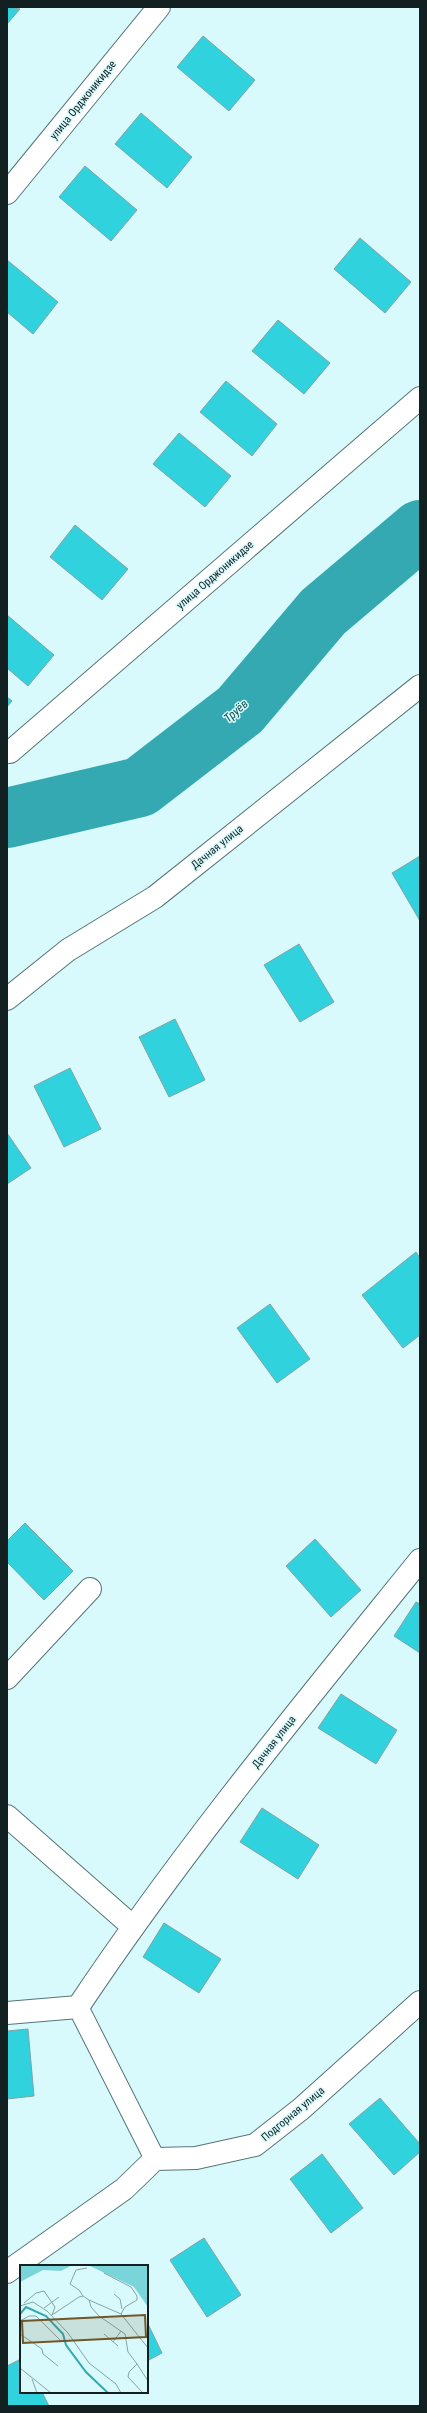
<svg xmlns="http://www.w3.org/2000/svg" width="427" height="2413" viewBox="0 0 427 2413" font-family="'Roboto Condensed',sans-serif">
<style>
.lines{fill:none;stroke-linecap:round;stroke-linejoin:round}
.river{stroke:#35a9b1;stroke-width:60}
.building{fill:#30d3dd;stroke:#82a2a4}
.lane-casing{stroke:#567577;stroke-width:22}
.street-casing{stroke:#567577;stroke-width:24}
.lane{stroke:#fff;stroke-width:20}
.street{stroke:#fff;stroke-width:22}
.labels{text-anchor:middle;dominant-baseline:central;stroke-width:3;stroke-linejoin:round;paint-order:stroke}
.street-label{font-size:11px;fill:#132021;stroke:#d8fafc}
.water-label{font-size:12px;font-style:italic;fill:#0d5054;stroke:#d8fafc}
.inset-river{fill:none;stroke:#35a9b1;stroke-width:2}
.inset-road{fill:none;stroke:#89a3a4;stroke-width:1}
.view{fill:#705628;fill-opacity:0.15;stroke:#705628;stroke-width:2}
.inset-edge{fill:none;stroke:#132021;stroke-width:2}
</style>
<rect width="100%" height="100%" fill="#d8fafc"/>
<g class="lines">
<path class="river" d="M7,818L140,787L240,710L323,612L420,530"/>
</g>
<path class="building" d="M7,7L20,9L7,24Z
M203,36L255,80L229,111L177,67Z
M141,113L192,157L167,188L115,144Z
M85,166L137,210L111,241L59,197Z
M360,238L411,282L385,313L334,269Z
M7,260L58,302L33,334L7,312Z
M278,320L330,363L304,394L252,351Z
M226,381L277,424L252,456L200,412Z
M179,433L231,476L205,507L153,464Z
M75,525L128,569L102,600L50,557Z
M7,615L54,655L28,686L7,668Z
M7,697L12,701L7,707Z
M420,856V921L392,873Z
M299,944L334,1002L300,1022L264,965Z
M175,1019L205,1080L169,1097L139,1037Z
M70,1068L101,1129L64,1147L34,1086Z
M7,1133L31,1168L7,1184Z
M416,1252L420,1258V1335L403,1348L362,1295Z
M270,1304L310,1359L277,1383L237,1328Z
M25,1523L73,1571L44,1600L7,1562V1541Z
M315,1539L361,1590L331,1617L286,1566Z
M416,1602L420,1604V1653L394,1636Z
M341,1694L397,1730L376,1764L318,1728Z
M262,1808L319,1845L298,1879L240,1842Z
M164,1923L221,1959L199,1993L143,1957Z
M28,2029L34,2096L7,2099V2031Z
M380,2098L420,2144V2152L394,2175L349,2124Z
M322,2154L363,2208L331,2233L290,2179Z
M204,2238L241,2295L207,2317L170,2260Z
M147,2322L162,2353L147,2361Z
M21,2359V2392H42L49,2406H7V2366Z"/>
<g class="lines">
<defs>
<path id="lane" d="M78,2007L155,2159"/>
<path id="street" d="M7,193L159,7
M10,752L420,398
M7,999L68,950L155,897L420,686
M7,1678L90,1589
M7,1816L132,1926
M7,2013L78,2007C182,1851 302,1706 420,1560
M7,2272L124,2189L155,2159L196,2158L255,2145L301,2109L420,2002"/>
</defs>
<use href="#lane" class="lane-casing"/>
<use href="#street" class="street-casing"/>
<use href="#lane" class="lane"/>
<use href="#street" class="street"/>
</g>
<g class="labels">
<g class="street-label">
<text transform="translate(83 100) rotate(-51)">улица Орджоникидзе</text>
<text transform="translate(215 575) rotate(-41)">улица Орджоникидзе</text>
<text transform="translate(217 847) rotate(-39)">Дачная улица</text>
<text transform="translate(274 1742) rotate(-52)">Дачная улица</text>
<text transform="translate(293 2114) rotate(-40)">Подгорная улица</text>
</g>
<g class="water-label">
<text transform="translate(236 711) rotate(-42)">Труёв</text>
</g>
</g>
<g transform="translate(20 2265)">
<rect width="128" height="128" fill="#d8fafc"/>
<path d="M0,0H52L41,6L23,5L0,17ZM68,0H128V42L114,22Z" fill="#7ad5db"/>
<path class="inset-river" d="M0,49L6,42L26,51L43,69L46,80L66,107L88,128"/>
<path class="inset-road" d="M84,8L111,22L117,31V35L105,42L101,49L128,83M94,29L100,34L102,44M63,31L59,25L50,19L56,5L67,3M69,35L101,49M4,38L16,28L24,26L35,42L32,50M0,41L13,37L27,46L48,68L69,98L96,119L101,128M24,43L39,32M32,50L59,32L63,31L69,35L71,42L79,51L105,69L108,87L117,99L109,107L108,112L123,128M0,56L9,51H16L41,76M0,69L22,84L23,89L38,101M84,69L98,81M93,77L101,66M117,99L128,116M0,103L31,128M12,114L17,128"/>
<path class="view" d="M125,50L126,72L3,78L2,56Z"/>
<rect width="128" height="128" class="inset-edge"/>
</g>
<rect width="427" height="2413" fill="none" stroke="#132021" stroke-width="16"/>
</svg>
